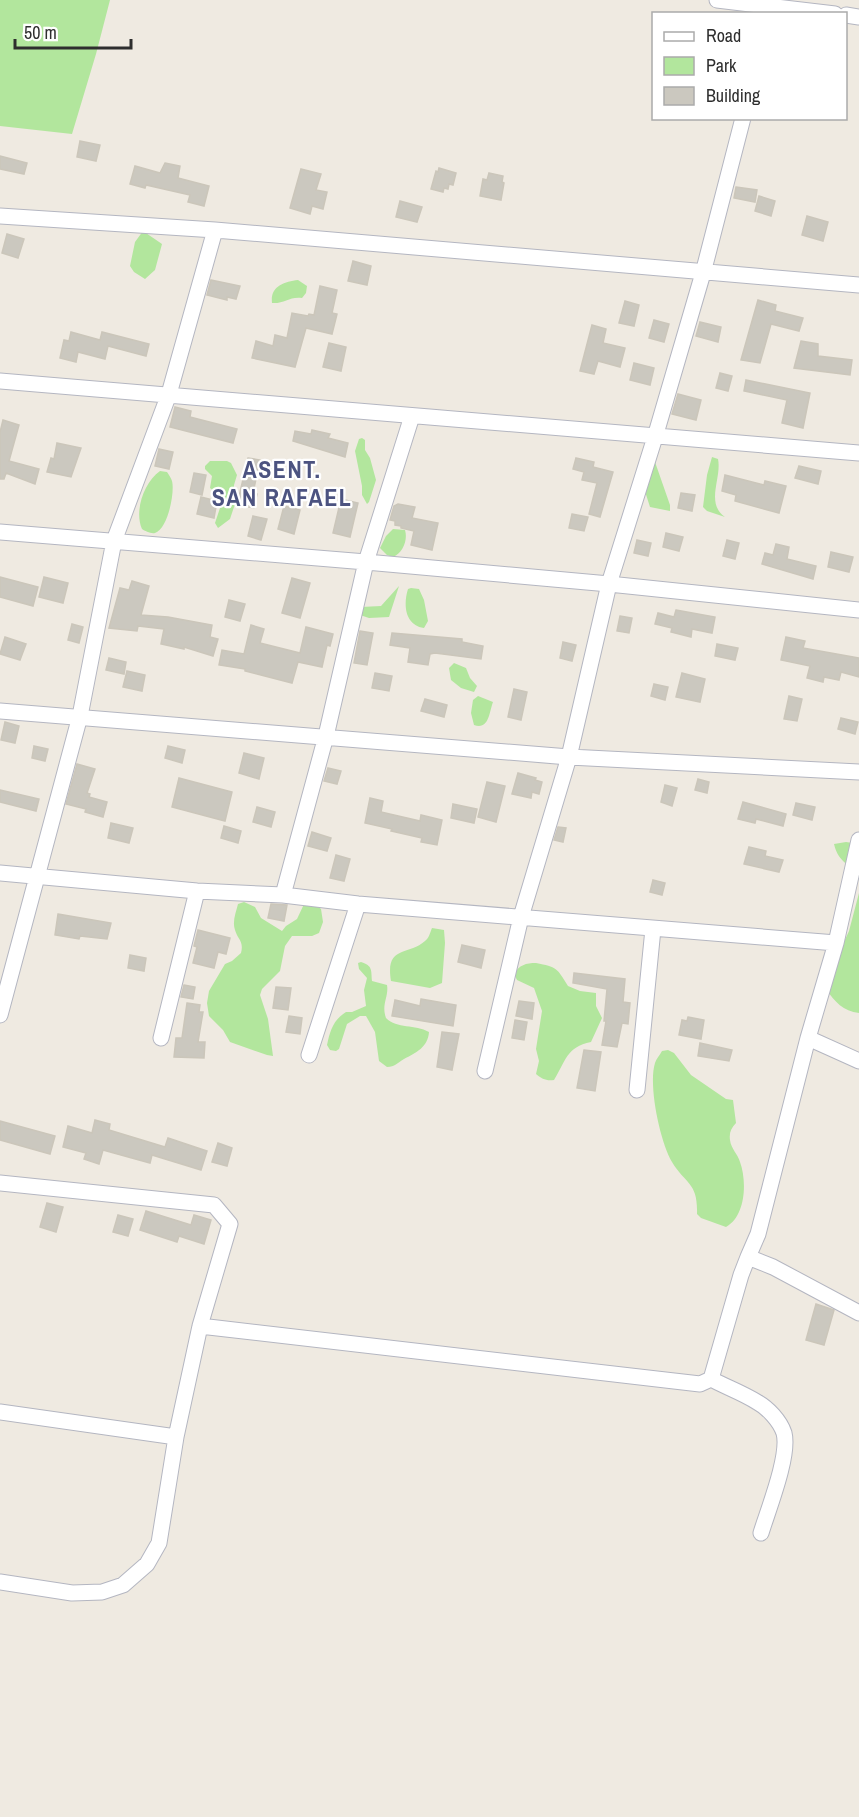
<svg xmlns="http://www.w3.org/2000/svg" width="859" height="1817" viewBox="0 0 859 1817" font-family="'Archivo Narrow',sans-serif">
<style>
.green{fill:#b2e69d}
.building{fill:#cbc8bf;stroke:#cbc6ba;stroke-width:1.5}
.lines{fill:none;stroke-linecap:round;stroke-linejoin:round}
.minor-casing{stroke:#b4b6c1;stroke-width:17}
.minor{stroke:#fff;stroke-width:15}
.labels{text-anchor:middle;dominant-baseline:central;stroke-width:4.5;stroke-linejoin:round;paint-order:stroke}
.district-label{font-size:24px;font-weight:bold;letter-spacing:1.5px;fill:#4c5380;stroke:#fff}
</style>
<rect width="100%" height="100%" fill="#efeae1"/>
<path class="green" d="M0,0H110L96,54L72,134L0,126Z
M143,231L162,244L155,270L145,279L134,272L130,266L135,242Z
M298,280L307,286L306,293L302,298C290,296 284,304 272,303C270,286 284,282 298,280Z
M362,438L365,440V450L370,458L376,480L369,502L367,504L362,495V486L355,451L359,439Z
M712,457L718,459C722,478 705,503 725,517L707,511L703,507L707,475Z
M210,461H227L231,463L237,475L234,485L235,504L230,519L218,528L215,523L222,502L220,496L210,488L212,476L205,469V466Z
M655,462L670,505V511L650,507L642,482Z
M160,471L167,472C169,475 171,478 172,481C175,492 168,529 155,533C151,534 145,531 142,529C134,511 144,482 160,471Z
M393,529L405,530C408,540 403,553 393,557L387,555L380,548L386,536Z
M399,586L389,617L369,618L360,615L361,607L381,606Z
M411,588L419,589L424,600L428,621L424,628C405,625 403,605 408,589Z
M454,663L466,668L470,678L477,686L474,692L461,688L451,680L449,668Z
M478,696L493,702C489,713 489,730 474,725L471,713L473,700Z
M846,842L859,844V879C850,861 839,865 834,844Z
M859,893V1013C843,1011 835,1002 826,989L838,955L849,931Z
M244,902L255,907L261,918L282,931L286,926L297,919L305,902L316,905L321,909L323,922L319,933L312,936H292L285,946L280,971L262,989L260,995L268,1019L273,1056L267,1055L230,1042L223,1030L209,1016L207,1003L209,991L225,964L232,961L241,953C244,941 238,940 235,930C232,922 236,912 238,904Z
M432,928L444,930L445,943L442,983L430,988L391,981C385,945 408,956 425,941C429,938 430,933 432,928Z
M361,962C373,966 371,970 372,981L387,985C389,997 381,1004 386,1018C397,1029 415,1024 429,1032C428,1047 416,1053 404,1059C397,1063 395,1067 387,1067L379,1061L375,1032L366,1016H360L347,1024L339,1049L336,1051L330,1050L327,1045C330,1031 333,1020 346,1012H352L366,1006L364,990L367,978L359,969L358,963Z
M536,963C557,967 557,968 568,986L580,991L596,993V1006L602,1018L591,1042C566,1047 566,1061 554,1080C546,1081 542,1079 536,1074L539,1061L536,1049L542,1011L534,988L517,980L514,974C519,965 526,963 536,963Z
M668,1050L674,1053L691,1075L726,1099L733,1100L736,1123C731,1128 729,1133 730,1140C731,1149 738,1154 740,1162C747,1181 746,1216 726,1227L701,1218L697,1214C698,1182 686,1185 672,1162C660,1142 648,1085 655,1063C656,1059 660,1055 662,1051Z"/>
<path class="building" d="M80,141L100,145L96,161L77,157Z
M0,156L27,163L24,174L0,169Z
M165,163L180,166L178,178L209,186L204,206L188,202L190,195L146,185L145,188L130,184L135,166L160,173Z
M439,168L456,173L453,185L449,184L448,189L444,188L443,192L431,189L436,171L438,172Z
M301,169L321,174L316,190L327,192L323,209L312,206L310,214L290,208Z
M489,173L503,176L502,182L504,183L501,200L480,196L483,179L487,180Z
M736,187L757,190L755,202L734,198Z
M759,196L775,201L771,216L755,211Z
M400,201L422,207L417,222L396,217Z
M807,216L828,222L823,241L802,235Z
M7,234L24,239L18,258L2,253Z
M353,261L371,266L367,285L348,281Z
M211,280L240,286L236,299L227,297V300L207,295Z
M320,286L337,290L332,313L337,314L332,334L306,328L295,367L252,358L256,341L273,346L275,335L287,338L292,313L308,316L309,314L314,315Z
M758,300L776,305L775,311L803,318L799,331L771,324L760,363L741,360Z
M625,301L639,305L634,326L619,323Z
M654,320L669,324L664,342L649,338Z
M700,322L721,327L718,342L696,336Z
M592,325L606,329L603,343L625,348L620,367L598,361L594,374L580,371Z
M71,332L100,340L102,332L149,344L146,356L108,346L105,359L78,352L76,362L60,358L64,340L69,341Z
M801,341L818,344V356L852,360L850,375L794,368Z
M329,343L346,347L341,371L323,367Z
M634,363L654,368L650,385L630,380Z
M720,373L732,376L728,391L716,388Z
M746,380L810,393L803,428L782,423L787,400L744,391Z
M678,394L701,400L696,420L672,414Z
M175,407L191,411L190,417L237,429L233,443L170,427Z
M3,420L19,425L9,461L39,469L35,484L6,473L4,479H0V432Z
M312,430L330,434L328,438L348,443L345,457L293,441L295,431L311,434Z
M57,443L81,448L71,477L47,472L51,458L54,459Z
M159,449L173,452L169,469L155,466Z
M248,458L260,460L253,493L257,494L254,508L237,505Z
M576,458L594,462L593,467L613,472L600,517L589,514L597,483L582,480L584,472L573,469Z
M799,466L821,471L818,484L795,478Z
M194,473L206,475L202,495L190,492Z
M725,475L764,485L765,481L786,486L779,513L735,501L736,495L722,491Z
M681,493L695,495L692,511L678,508Z
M201,497L217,501L214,518L197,514Z
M341,499L358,503L350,537L333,533Z
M398,504L415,507L412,518L438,523L432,550L411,545L414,531L401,528V526L395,525V521L390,520L394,506Z
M284,506L300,510L294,534L278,529Z
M572,514L588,517L584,531L569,528Z
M253,516L267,519L261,540L248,536Z
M666,533L683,537L679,551L663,547Z
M637,540L651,543L648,556L634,553Z
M727,540L739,543L735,559L723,556Z
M776,544L789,547L787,559L816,566L813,579L762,564L765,553L773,555Z
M831,552L853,557L849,572L828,567Z
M0,577L38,587L33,606L0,597Z
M44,577L68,583L63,603L39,597Z
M292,578L310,583L300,618L282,613Z
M132,581L149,586L141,615L168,617L212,625L210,637L218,639L213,656L184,647V649L161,644L164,629L138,626L137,631L109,628L120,588L129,590Z
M229,600L245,604L240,621L225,617Z
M676,610L715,617L712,633L692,629L691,637L671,632L672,628L655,624L658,613L674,617Z
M620,616L632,618L629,633L617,631Z
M72,624L83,627L79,643L68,640Z
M251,625L264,629L260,643L300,653L306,627L333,634L330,646L327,645L322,667L298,662L292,683L245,671V669L219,665L222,650L244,654Z
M360,631L373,633L367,665L354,663Z
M392,633L462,639V642L483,646L481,659L435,653L430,654L428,665L408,662L410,648L390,645Z
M5,637L26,644L20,660L0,654Z
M786,637L805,641L803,648L859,658V677L841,672L839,680L824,677L823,682L807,678L810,666L781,660Z
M563,642L576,645L572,661L560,658Z
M717,644L738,648L735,660L715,656Z
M109,658L126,662L124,674L106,670Z
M127,671L145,675L142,691L123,687Z
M375,673L392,676L389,691L372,688Z
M682,673L705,679L700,702L676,697Z
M654,684L668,687L665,700L651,696Z
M514,689L527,692L521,720L508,717Z
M789,696L802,699L797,721L784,719Z
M425,699L447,705L444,717L421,711Z
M841,718L858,722L855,734L838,729Z
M5,722L19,726L15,743L1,740Z
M34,746L48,749L45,761L32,758Z
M168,746L185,750L182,763L165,758Z
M244,753L264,758L259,779L239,773Z
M77,764L95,769L87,793L90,794L89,797L107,802L103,817L85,812L86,809L66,804Z
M328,768L341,771L337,784L324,781Z
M518,773L536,778L535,780L542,782L539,794L532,792L531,798L512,794Z
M179,778L232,792L225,821L172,807Z
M698,779L709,782L707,793L695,790Z
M487,782L505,786L496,822L478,817Z
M665,785L677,788L672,806L661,802Z
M0,790L39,799L36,811L0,802Z
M370,798L383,801L381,812L420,821L421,815L442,820L437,845L421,842L422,838L391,831L392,829L365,823Z
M743,802L786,814L783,826L756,819L755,823L738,819Z
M796,803L815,807L812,820L793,815Z
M453,804L477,809L474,823L451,818Z
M257,807L275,812L271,827L253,822Z
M111,823L133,828L129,843L108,838Z
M224,826L241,831L238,843L221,838Z
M558,827L566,828L563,842L554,840Z
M312,832L331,838L327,851L308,846Z
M749,847L766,851L765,856L783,860L779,872L744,864Z
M336,855L350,859L344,881L330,878Z
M653,880L665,883L662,895L650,892Z
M271,904L287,905L284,921L268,918Z
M58,914L111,923L107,939L80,936L79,939L55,935Z
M198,930L230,938L226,954L218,952L214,968L193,963L197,947L194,946Z
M462,945L485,950L481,968L458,962Z
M130,955L146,958L144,971L128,968Z
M574,973L625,979L623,1002L630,1003L628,1024L622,1023L617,1047L602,1045L606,1021H604L607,989L573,983Z
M184,985L195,987L193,999L181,997Z
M276,987L291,988L288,1010L273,1008Z
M421,999L456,1005L453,1026L392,1016L395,1000L420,1006Z
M519,1001L534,1003L532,1019L516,1016Z
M187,1003L200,1005L199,1012H203L198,1042H205L204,1058L174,1057L176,1038H182Z
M289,1016L302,1018L300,1034L286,1032Z
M688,1017L704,1020L701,1039L679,1035L682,1020L687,1021Z
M515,1020L527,1022L524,1040L512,1038Z
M442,1032L459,1034L452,1070L437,1067Z
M700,1043L732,1050L729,1061L698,1056Z
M584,1050L601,1052L595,1091L577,1088Z
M95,1120L110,1124L109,1130L165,1147L168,1138L207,1151L201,1170L152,1155L150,1163L103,1150L99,1164L84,1159L86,1153L63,1147L68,1126L92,1133Z
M0,1121L55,1136L50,1154L0,1140Z
M218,1143L232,1148L227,1166L212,1162Z
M47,1203L63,1207L56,1232L40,1227Z
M146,1211L191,1225L194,1215L211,1220L204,1244L179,1236L177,1242L140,1230Z
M118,1215L133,1219L128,1236L113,1232Z
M816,1304L834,1310L824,1345L806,1340Z"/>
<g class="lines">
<defs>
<path id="minor" d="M717,0L835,14
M846,15L859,17
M0,216L215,230L859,285
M0,381C287,403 572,431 859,453
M412,416L366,562L609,584L859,610
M0,532L366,562L326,736L283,895
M0,711L569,757L609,584L655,437L703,273L743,118
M0,873L197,891L283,895L358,904L836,943
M0,1015L80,716L114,541L169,394L215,230
M161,1038L197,891
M808,1038L859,1061
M309,1055L358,904
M485,1071L521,917L569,757L859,772
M637,1090L653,929
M0,1183L214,1205L230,1224L200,1326L700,1384L711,1379L741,1275L748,1257L773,1267L859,1313
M748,1257L758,1234L808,1038L836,943L859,840
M711,1379C726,1387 743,1393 757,1402C768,1408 780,1421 784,1433C790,1455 768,1510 761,1533
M0,1412L176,1437
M0,1582L72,1593L102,1592L123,1585L147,1564L159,1543L176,1437L200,1326"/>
</defs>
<use href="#minor" class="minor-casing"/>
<use href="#minor" class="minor"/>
</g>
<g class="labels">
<g class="district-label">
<text x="282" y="469">ASENT.<tspan x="282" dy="28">SAN RAFAEL</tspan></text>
</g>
</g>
<rect x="652" y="12" width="195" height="108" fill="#ffffff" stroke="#ababab" stroke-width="1.5"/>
<rect x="664" y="32" width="30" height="9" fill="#ffffff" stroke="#ababab" stroke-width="1.5"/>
<text x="706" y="42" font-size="18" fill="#2e2e2e">Road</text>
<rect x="664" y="57" width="30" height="18" fill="#b2e69d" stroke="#ababab" stroke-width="1.5"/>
<text x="706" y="72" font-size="18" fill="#2e2e2e">Park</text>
<rect x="664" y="87" width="30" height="18" fill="#cbc8bf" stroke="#ababab" stroke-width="1.5"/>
<text x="706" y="102" font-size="18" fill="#2e2e2e">Building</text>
<path d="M15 39v9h116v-9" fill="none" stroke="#2e2e2e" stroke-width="3"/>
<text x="24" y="39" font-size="18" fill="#2e2e2e" stroke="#ffffff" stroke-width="4.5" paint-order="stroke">50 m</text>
</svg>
